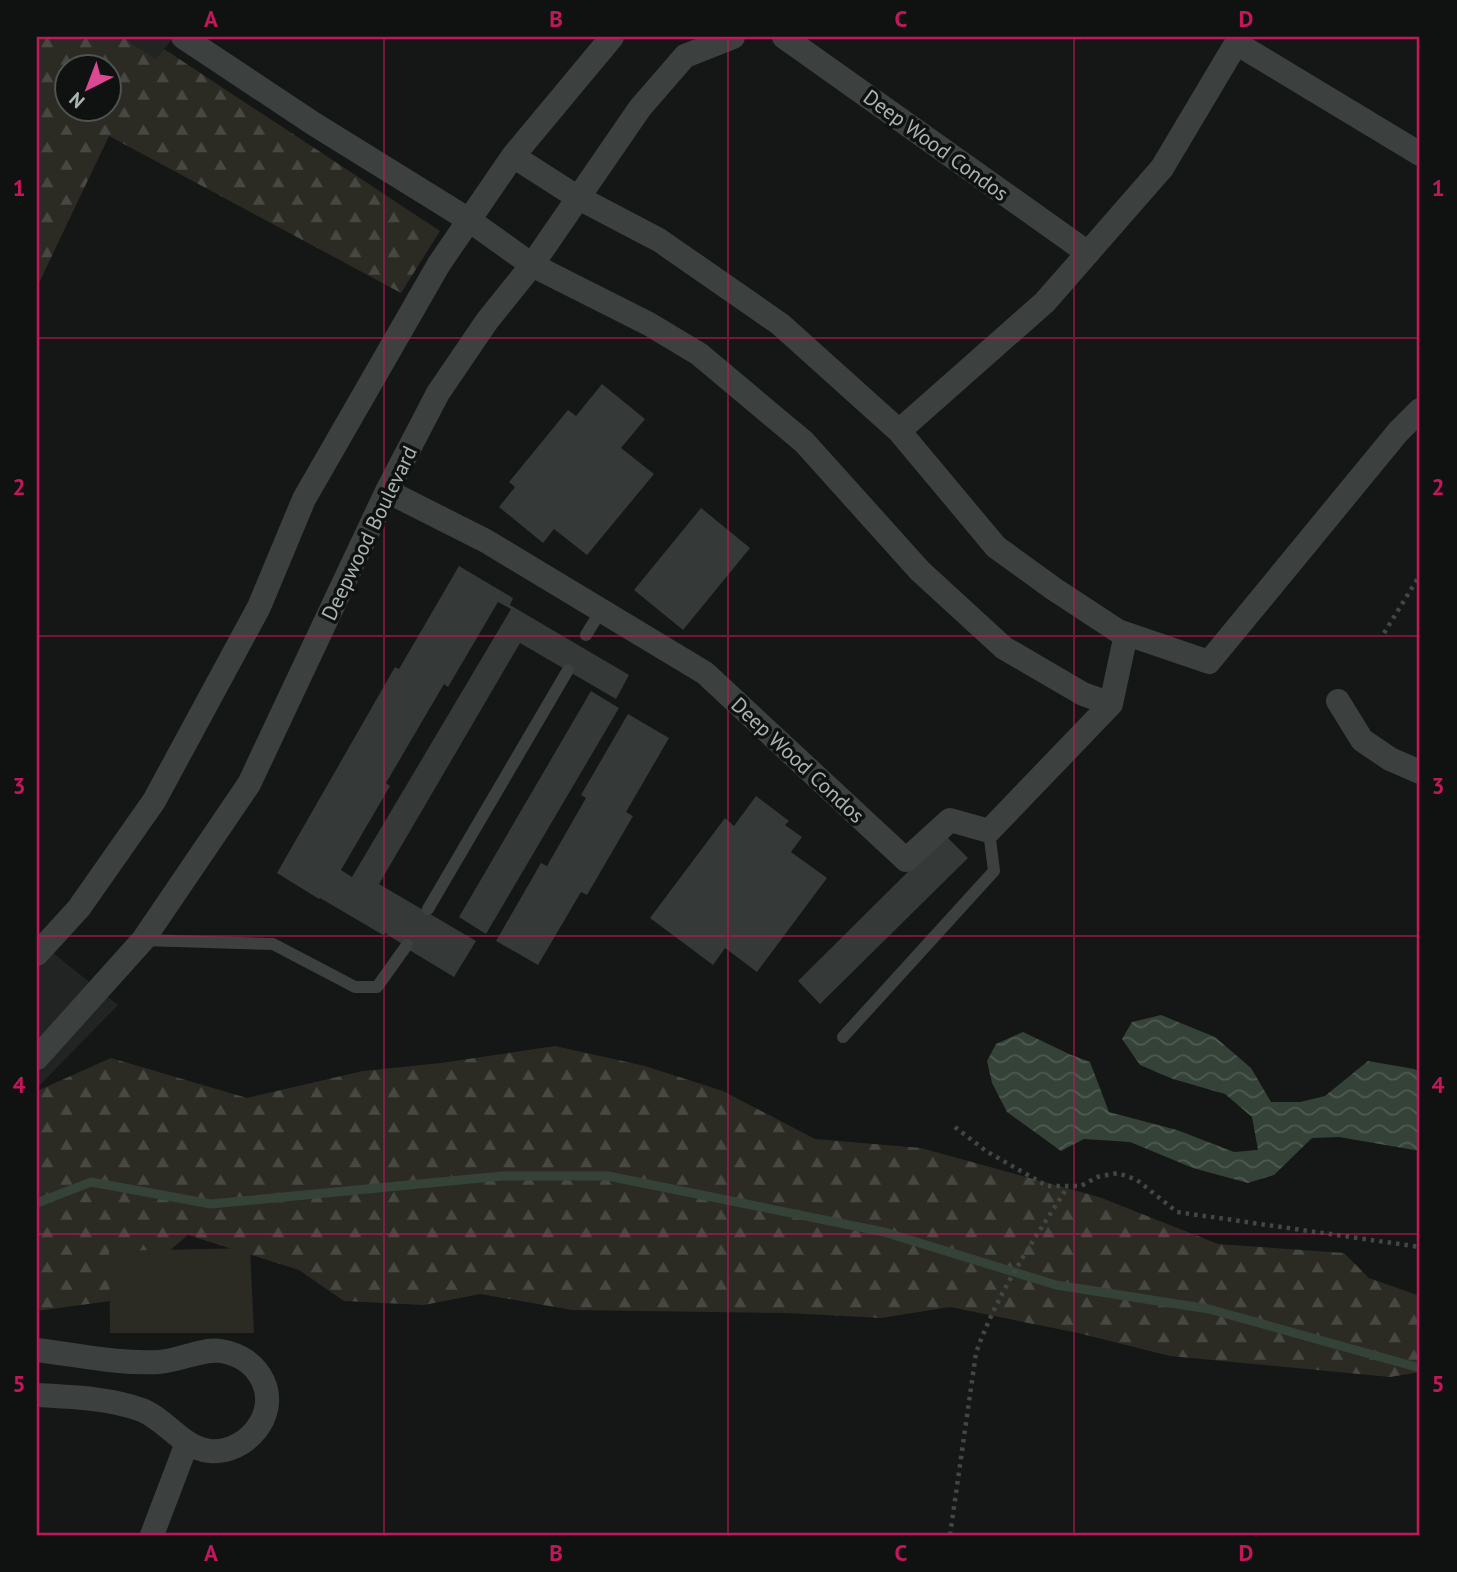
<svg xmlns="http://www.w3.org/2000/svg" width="1457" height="1572" viewBox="0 0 1457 1572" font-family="'PT Sans',sans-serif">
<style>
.built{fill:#212423}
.forest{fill:url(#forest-firs);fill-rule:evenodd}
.pitch{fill:#2b2b24}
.water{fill:url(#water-waves)}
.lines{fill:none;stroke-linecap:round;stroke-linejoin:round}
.stream{stroke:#344238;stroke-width:9}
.building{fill:#353937;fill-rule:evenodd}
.path{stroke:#414744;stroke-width:4.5;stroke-dasharray:3.5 5;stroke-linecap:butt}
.lane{stroke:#3c403f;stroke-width:12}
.street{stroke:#3c403f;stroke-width:24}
.grid{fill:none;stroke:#c2185b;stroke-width:2;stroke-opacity:0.55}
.labels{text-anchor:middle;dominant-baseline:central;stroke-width:7;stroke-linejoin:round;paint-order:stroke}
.street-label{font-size:21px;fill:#a9b5af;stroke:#101211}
.neatline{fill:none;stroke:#c2185b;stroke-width:2.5}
.grid-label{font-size:23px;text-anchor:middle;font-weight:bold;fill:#c2185b}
</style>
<defs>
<pattern id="forest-firs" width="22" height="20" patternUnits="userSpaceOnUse" patternTransform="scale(1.75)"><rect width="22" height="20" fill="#2b2b24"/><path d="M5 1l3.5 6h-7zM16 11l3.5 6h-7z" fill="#474841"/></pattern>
<pattern id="water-waves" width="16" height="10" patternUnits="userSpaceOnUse" patternTransform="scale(1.75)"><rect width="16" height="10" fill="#344238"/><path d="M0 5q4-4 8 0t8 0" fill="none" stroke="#4f5b52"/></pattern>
</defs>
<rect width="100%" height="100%" fill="#151716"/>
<path class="built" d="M122,37H174L156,59Z
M37,940L118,1005L37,1088Z"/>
<path class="forest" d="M37,37H122L156,59L164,49L440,231L401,293L109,136L37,287ZM66,66H108V108H66Z
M555,1046L645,1066L723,1091L815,1139L921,1148L1099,1197L1218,1244L1344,1253L1369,1278L1420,1296V1372L1390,1377L1170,1356L1078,1333L950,1307L881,1318L788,1313L572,1310L480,1294L424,1305L344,1301L299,1270L188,1235L110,1301L37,1311V1091L111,1058L247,1098L363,1071L441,1063Z"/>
<path class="pitch" d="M250,1248L254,1333H110L109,1251Z"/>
<path class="water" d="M1161,1015L1215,1037L1251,1068L1271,1102H1300L1325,1096L1368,1061L1414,1069L1420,1072V1151L1339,1137L1312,1138L1274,1175L1248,1183L1193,1168L1130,1142L1084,1139L1061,1151L1007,1112L992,1083L987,1061L996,1044L1023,1032L1069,1054L1090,1062L1109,1112L1177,1130L1234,1152L1258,1150L1252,1117L1225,1094L1173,1079L1140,1065L1122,1039L1132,1022Z"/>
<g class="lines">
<path class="stream" d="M37,1203L91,1182L211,1204L502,1176H608L884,1232L1056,1285L1209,1309L1420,1368"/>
</g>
<path class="building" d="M602,384L645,419L621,448L654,474L587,555L554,529L543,543L499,507L515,487L509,482L568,410L576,416Z
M701,508L750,548L683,630L634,590Z
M459,566L513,598L510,605L629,675L616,699L520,643L379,884L476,941L454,977L401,945L402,944L385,933L383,935L320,898L319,899L277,873L395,667L399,669ZM498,602L511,609L352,877L341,870L390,786L386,783L444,684L448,687Z
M591,691L619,708L486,934L459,917Z
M628,714L669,738L626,812L633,816L587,895L581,892L538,965L496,941L541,863L547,866L586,798L581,795Z
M756,796L789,821L785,825L802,837L791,852L827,878L757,972L725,948L713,965L650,918L725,818L734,826Z
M945,835L968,858L820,1004L798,981Z"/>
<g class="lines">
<path class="path" d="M1384,633L1420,575
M955,1127L986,1151L1047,1186H1081L1097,1177L1118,1173L1137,1180L1177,1212L1420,1247
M950,1535L976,1353C997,1293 1033,1241 1067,1188"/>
<path class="lane" d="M586,635L602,609
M428,909L568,670
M143,940L273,944L355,987H377L407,945
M843,1037L994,871L989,831"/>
<path class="street" d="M183,37L314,124L469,220L532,265L649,324L699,354L804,442L920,571L1004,648L1083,694L1111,704
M784,37L1088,253
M1236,43L1420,154
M513,156L577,197L659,240L780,324L899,431L996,547L1054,589L1118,631L1209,662L1398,432L1420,410
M899,431L1045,302L1162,168L1240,37
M387,491L486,541L705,673L906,860L950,820L989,831L1111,704L1126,634
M1338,701L1362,740L1390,759L1420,772
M37,954L79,908L154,801L259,607L304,499L439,264L513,156L612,37
M37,1058L143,940L249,784L387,491L438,393L487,321L532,265L640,108L685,56L733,37
M37,1350C77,1355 118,1364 159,1362C179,1361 202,1348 221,1351C239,1354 255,1364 263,1381C279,1415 246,1454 210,1451C182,1448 167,1420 142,1410C109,1398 71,1397 37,1395
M152,1535L187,1443"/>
</g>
<path class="grid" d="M384,37V1535M728,37V1535M1074,37V1535M37,338H1420M37,636H1420M37,936H1420M37,1234H1420"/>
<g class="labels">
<g class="street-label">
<text transform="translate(936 145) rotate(36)">Deep Wood Condos</text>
<text transform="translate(369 533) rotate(-64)">Deepwood Boulevard</text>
<text transform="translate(798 760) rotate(43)">Deep Wood Condos</text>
</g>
</g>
<rect width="1457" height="1572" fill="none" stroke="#101211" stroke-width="77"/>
<g transform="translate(88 88) rotate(222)"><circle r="33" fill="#101211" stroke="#4d5350" stroke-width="2"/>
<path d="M0-5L12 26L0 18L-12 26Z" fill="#dd4794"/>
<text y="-10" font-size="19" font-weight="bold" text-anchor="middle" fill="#a9b5af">N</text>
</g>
<rect x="38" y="38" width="1380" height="1496" class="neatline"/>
<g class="grid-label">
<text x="211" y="27">A</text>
<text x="556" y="27">B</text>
<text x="901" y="27">C</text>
<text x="1246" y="27">D</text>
<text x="19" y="196">1</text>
<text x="1438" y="196">1</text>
<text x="19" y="495">2</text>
<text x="1438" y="495">2</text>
<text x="19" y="794">3</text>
<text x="1438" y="794">3</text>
<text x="19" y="1093">4</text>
<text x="1438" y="1093">4</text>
<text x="19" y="1392">5</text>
<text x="1438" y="1392">5</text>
<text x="211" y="1561">A</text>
<text x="556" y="1561">B</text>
<text x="901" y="1561">C</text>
<text x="1246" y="1561">D</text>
</g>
</svg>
